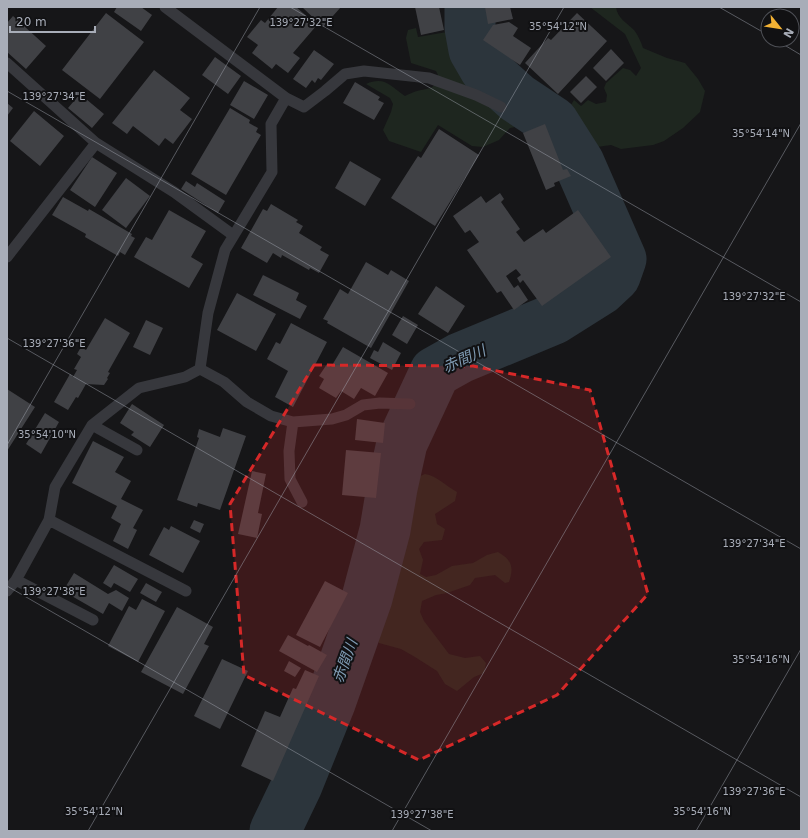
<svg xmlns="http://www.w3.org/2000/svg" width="808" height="838" viewBox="0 0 808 838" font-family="'DejaVu Sans','Noto Sans JP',sans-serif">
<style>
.green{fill:#1e261f}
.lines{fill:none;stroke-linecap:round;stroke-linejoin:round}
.river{stroke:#2c353c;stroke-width:51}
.building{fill:#404145}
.lane{stroke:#37383d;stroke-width:11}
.marked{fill:#d62828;fill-opacity:0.2;stroke:#d62828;stroke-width:3;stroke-dasharray:8 5;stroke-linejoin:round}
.ticks{fill:none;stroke:#a8adb8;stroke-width:1;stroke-opacity:0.45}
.labels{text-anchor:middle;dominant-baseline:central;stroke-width:4;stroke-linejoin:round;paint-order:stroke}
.water-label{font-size:15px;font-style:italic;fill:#7f9bb3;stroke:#111113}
.ticks-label{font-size:10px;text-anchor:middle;fill:#a8adb8;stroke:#111113;stroke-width:4;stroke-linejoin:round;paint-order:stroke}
</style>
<rect width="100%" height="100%" fill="#161618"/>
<path class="green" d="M590,7H616C617,18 627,23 634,30C638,35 641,42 643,48L667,58L685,63L698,79L705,91L700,112L683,128L664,141L653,145L621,149L611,145L597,147L585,149L569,159H561L546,122L524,130L515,127L510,128L499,140L483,147L472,146L438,125L421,152L389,141L383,130L391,112L393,104L390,98L366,84C385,76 390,86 405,96C409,94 413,92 417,91C429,88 436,90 438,75L436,71L411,63L406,38L408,30L416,28L418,37L447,32L452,38L457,50L468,52L480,50L501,61L514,69L517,78L524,84L539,88L547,101L558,112L571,105L574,100L581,106L588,100L596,104L606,102L607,95L604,88L606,83L623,68L630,70L636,76L641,68L625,34Z
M425,474C437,476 446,486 457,492L455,501L435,514L437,524L445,529L442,540L424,542L419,549L423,560L420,574L426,577L436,575L452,566L473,563L487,555L498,552C512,560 514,567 509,582L505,583L495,575L475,578L470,585L447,593L436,595L422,601L420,612L424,621L449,654L465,658L480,656L486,663L484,673L474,677L457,691L445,684L437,671L415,657L401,649L379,643L377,639L379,623L371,614V606L388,549L402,544L399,536L391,532L399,491L414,479Z"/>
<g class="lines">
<path class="river" d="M275,831L297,785L330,703L367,598L385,530L392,488L402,443L435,372L460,358L554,319L600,290L615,276L621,259L579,163L553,122L517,98L485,69L474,50L470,28V7"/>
</g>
<path class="building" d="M117,7H141L152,15L141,31L114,12Z
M278,7H296L317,25L293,53L300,58L288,73L276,64L272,69L252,53L258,45L247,37L261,20L265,23Z
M302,7H341L323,27Z
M415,7H439L444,30L421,35Z
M485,7H510L513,19L488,24Z
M106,13L144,42L100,99L62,70Z
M577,13L607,41L558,94L525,63L548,38L551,40Z
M13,16L46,46L26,69L7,52V23Z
M509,22L518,28L513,36L531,48L520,65L483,40L493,25Z
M611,49L624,63L606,81L593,68Z
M314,50L334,64L321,80L318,78L315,83L312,80L306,88L293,79Z
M215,57L241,76L228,94L202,75Z
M154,70L190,98L180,110L192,119L173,144L165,138L159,146L133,126L127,134L112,123Z
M586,76L597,87L581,103L570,92Z
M244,81L268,95L254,119L230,105Z
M355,82L380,97L378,100L384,103L374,120L343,103Z
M80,94L104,114L92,128L68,108Z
M7,103L13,108L7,116Z
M230,108L250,120L249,123L258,128L256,132L261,135L226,195L191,174Z
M34,111L64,136L40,166L10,141Z
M545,124L563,170L567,169L571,176L554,183L555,186L546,190L523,133Z
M439,129L479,155L435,226L391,198L418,156L421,158Z
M92,157L117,173L95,207L70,190Z
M350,161L381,179L365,206L335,188Z
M126,178L150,196L126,228L102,210Z
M186,181L195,187L197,183L225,201L218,213L181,189Z
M500,193L504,199L501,202L520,229L516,232L524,242L543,229L546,233L578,210L611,257L542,306L523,280L520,283L517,278L521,275L516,269L506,276L514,288L518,285L528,300L514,310L501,291L497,293L467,250L479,242L470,230L465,233L453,216L481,196L486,203Z
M63,197L88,211L89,209L132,234L131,236L135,238L125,255L120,252L118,256L85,237L86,234L52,215Z
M271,204L298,220L296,222L303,226L299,233L322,247L320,250L329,255L319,273L310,268L309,270L282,255L281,258L273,253L267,263L241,248L263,209L267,211Z
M169,210L206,231L191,257L203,264L189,288L134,257L146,237L152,240Z
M366,262L388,275L391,270L409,281L371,348L327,323L328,321L323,319L340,289L348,294Z
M263,275L299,293L296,300L307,306L300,319L253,295Z
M436,286L465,306L448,333L418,314Z
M237,293L276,314L256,351L217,330Z
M403,316L418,325L407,344L392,335Z
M105,318L130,333L108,372L110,373L107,378L108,379L104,385L86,384L78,398L76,397L68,410L54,402L70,374L73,377L77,370L74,369L81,357L77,354L81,347L86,350Z
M146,320L163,328L150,355L133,347Z
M291,323L327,342L293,407L275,397L288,371L267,359L276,342L280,344Z
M383,342L401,353L392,370L370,358L374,350L378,352Z
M343,347L388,373L375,396L361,388L354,399L341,391L336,398L319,388L324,379L319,376L327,364L331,367Z
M7,389L35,407L7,451Z
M132,404L164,425L150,447L131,435L134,432L120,423Z
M45,413L59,422L41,454L26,444Z
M357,419L385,423L383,443L355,440Z
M223,428L246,436L220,510L198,503L197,507L177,500L199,438L197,437L199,429L220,437Z
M93,441L124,457L115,472L131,481L121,499L143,510L133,528L137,530L128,549L113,541L121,524L111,518L117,506L72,483Z
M346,450L381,453L376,498L342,495Z
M252,471L266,474L258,513L262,514L257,538L238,534Z
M194,520L204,524L200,533L190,528Z
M171,526L200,541L183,573L149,555L164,527L169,530Z
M114,565L138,579L130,592L114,583L111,588L103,583Z
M74,573L108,594L116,590L129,598L122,611L109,603L103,614L63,591Z
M325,581L348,593L320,647L296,635Z
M146,583L162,592L156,602L140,593Z
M142,599L165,611L138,662L108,646L129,606L136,610Z
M177,607L213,627L204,644L209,646L183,694L141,672Z
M288,635L308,646L309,645L327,655L317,672L279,651Z
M222,659L248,671L220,729L194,716Z
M289,661L301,668L295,677L284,671Z
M305,670L319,676L273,781L241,766L265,711L280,717L293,688L296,689Z"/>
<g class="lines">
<path class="lane" d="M165,7L286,98L304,107L325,91L345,74L364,71L429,78L476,95L501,107
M7,63L96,143L174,192L233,235
M7,257L96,143
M200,369L208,313L225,250L272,172L271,124L286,98
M293,422L289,451L290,479L302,502
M92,425L137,450
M49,520L186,591
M16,580L93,620
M7,591L16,580L49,520L55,487L92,425L139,388L185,377L200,369L224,382L247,402L271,416L293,422L332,419L346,415L363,405L380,403L410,404"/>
</g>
<path class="marked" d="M314,365L473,366L590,390L648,594L557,695L419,760L244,675L230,504Z"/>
<path class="ticks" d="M290,7L801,302M719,7L768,35M776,40L801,55M7,91L801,549M7,338L801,797M7,445L260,7M7,586L432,831M88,831L564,7M392,831L801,123M696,831L801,649"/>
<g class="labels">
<g class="water-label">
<text transform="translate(464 359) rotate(-24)">赤間川</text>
<text transform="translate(345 661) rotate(-70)">赤間川</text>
</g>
</g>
<g class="ticks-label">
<text x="301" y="26">139°27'32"E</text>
<text x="558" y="30">35°54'12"N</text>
<text x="54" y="100">139°27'34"E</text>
<text x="761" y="137">35°54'14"N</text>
<text x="754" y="300">139°27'32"E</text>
<text x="54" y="347">139°27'36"E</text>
<text x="47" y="438">35°54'10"N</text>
<text x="754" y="547">139°27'34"E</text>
<text x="54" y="595">139°27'38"E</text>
<text x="761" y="663">35°54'16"N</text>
<text x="754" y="795">139°27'36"E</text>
<text x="94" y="815">35°54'12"N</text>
<text x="702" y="815">35°54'16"N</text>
<text x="422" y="818">139°27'38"E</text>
</g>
<rect width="808" height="838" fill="none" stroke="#a8adb8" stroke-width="16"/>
<g transform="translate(780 28) rotate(120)"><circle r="19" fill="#111113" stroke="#4d4f55"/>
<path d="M0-3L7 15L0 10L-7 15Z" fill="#f2b134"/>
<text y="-6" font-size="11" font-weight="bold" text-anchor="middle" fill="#a8adb8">N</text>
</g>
<path d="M10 26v6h85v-6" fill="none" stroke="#a8adb8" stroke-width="2"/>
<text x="16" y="26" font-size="12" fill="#a8adb8" stroke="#111113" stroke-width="3" paint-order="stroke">20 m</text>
</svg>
